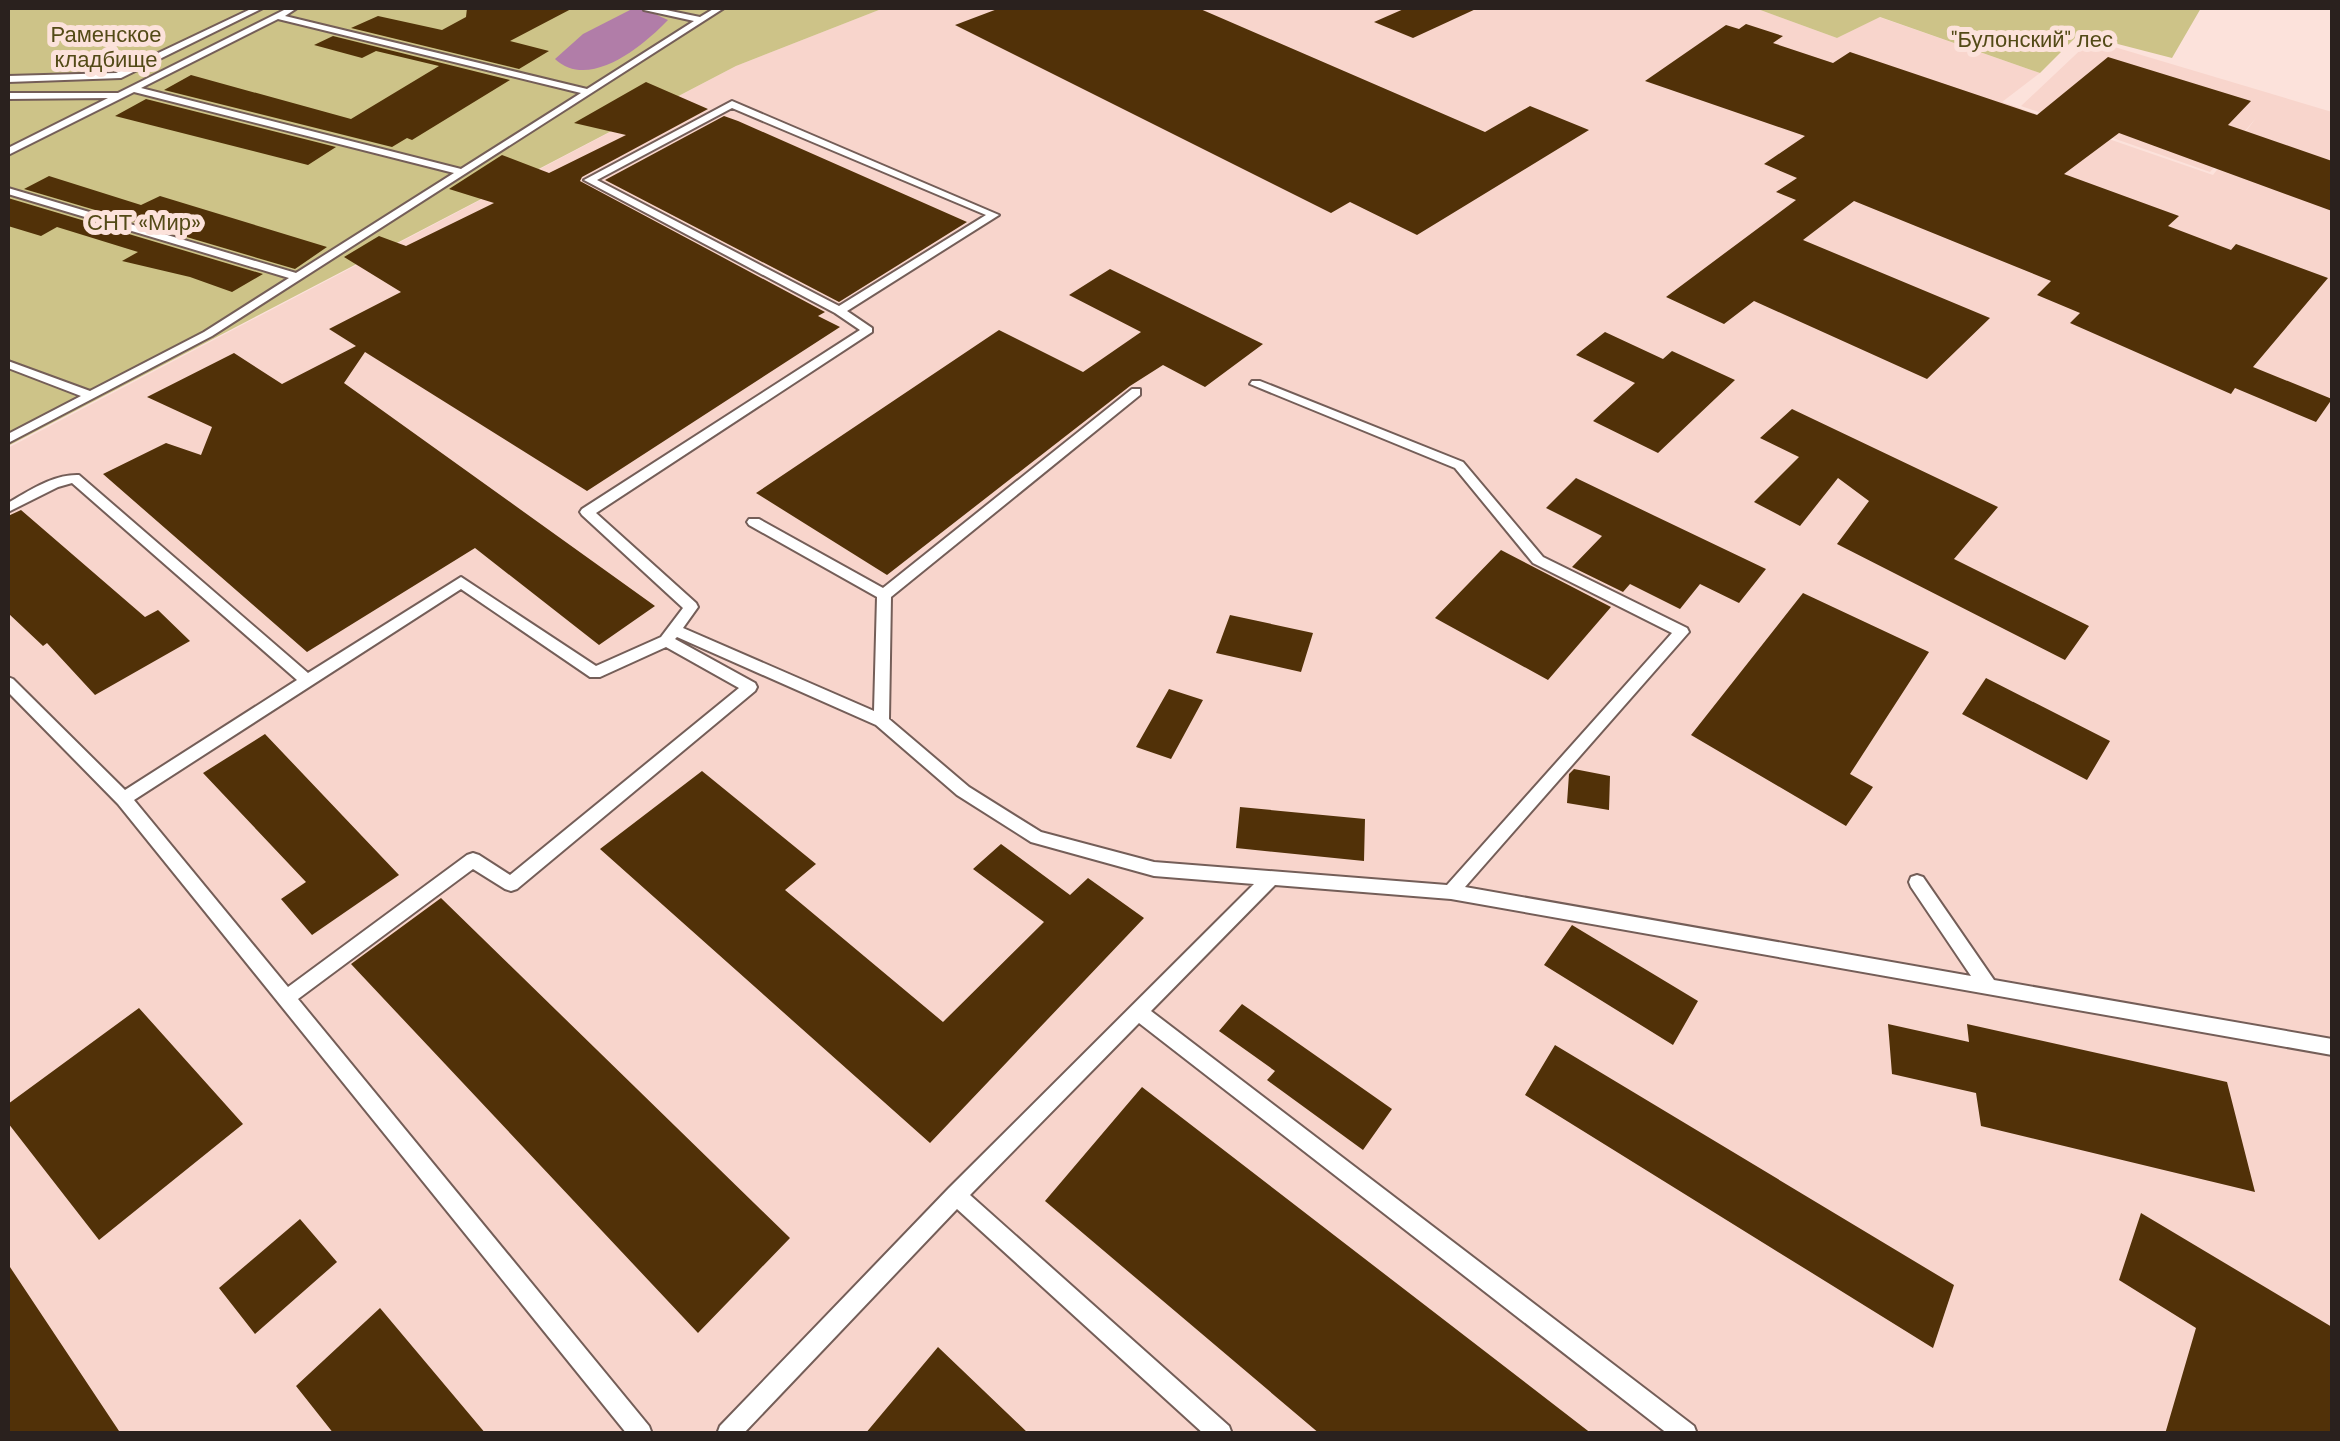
<svg xmlns="http://www.w3.org/2000/svg" width="2340" height="1441" viewBox="0 0 2340 1441" font-family="'DM Sans',sans-serif">
<style>
.built{fill:#f8d5cc}
.green{fill:#cdc388}
.water{fill:#b17da8}
.building{fill:#513108}
.lines{fill:none;stroke-linecap:round;stroke-linejoin:round}
.lane-casing{stroke:#745e58;stroke-width:4}
.lane{fill:#fff;fill-rule:evenodd}
.labels{text-anchor:middle;dominant-baseline:central;stroke-width:10;stroke-linejoin:round;paint-order:stroke}
.far-park-label{font-size:22px;fill:#534a17;stroke:#fce2db}
</style>
<rect width="100%" height="100%" fill="#fce2db"/>
<path class="built" d="M884,8H1755L1837,38L1879,17L2040,73L2002,102L2213,175L2256,118L2210,172L2021,106L2091,40L2332,112V1433L8,1434V448L736,66Z"/>
<path class="green" d="M8,8H884L736,66L8,446Z
M1755,8H2201L2172,58L2079,34L2040,73L1880,17L1837,38Z"/>
<path class="water" d="M630,10H646L668,20C643,46 589,91 555,59L583,34Z"/>
<path class="building" d="M467,8H573L510,41L549,51L519,69L351,28L378,16L442,30L466,17Z
M1000,8H1198L1485,132L1530,106L1589,130L1417,235L1350,202L1331,213L955,25Z
M1406,8H1478L1413,38L1374,22Z
M1746,24L1783,36L1773,43L1833,63L1850,52L2037,115L2108,57L2251,101L2228,125L2332,161V211L2119,133L2064,174L2179,216L2168,226L2231,250L2236,244L2328,278L2253,367L2332,399L2316,422L2235,388L2231,394L2070,323L2080,313L2037,295L2051,281L1854,201L1803,240L1990,318L1927,379L1754,301L1724,324L1666,297L1796,200L1776,192L1797,178L1764,164L1805,136L1645,81L1726,25L1739,29Z
M333,36L510,80L412,140L407,138L392,147L164,90L191,75L351,119L439,66L376,51L362,58L314,45Z
M646,82L708,109L582,177L580,181L825,312L818,316L840,327L587,491L365,352L344,383L655,606L599,645L475,548L307,652L103,474L166,443L201,455L212,427L147,397L234,353L282,384L356,346L329,329L401,292L344,257L379,236L406,246L494,203L449,189L502,155L549,173L626,135L574,123Z
M146,99L336,147L308,165L115,116Z
M724,116L738,121L967,222L839,302L605,180Z
M49,176L141,205L160,196L327,247L295,269L24,189Z
M8,198L263,274L232,292L190,277L122,261L138,252L57,227L41,236L8,226Z
M1110,269L1263,344L1205,387L1163,365L1130,386L887,575L756,493L999,330L1083,372L1141,332L1069,295Z
M1605,332L1663,359L1672,351L1735,380L1658,453L1593,421L1635,383L1576,355Z
M1792,409L1998,507L1954,559L2089,626L2065,660L1837,544L1869,501L1838,478L1800,526L1754,502L1799,457L1760,438Z
M1576,478L1655,516L1766,569L1739,603L1700,584L1680,609L1630,584L1623,592L1572,567L1602,536L1546,508Z
M21,510L145,617L158,610L190,641L95,695L47,643L43,646L8,613V516Z
M1501,550L1611,607L1548,680L1435,618Z
M1803,593L1929,652L1850,774L1873,787L1846,826L1691,735Z
M1230,615L1313,633L1301,672L1216,653Z
M1986,678L2110,741L2087,780L1962,714Z
M1169,689L1203,700L1171,759L1136,747Z
M265,734L399,875L312,935L281,899L306,882L203,773Z
M1574,769L1610,776L1609,810L1567,803L1569,774Z
M702,771L816,864L785,890L943,1022L1044,922L973,869L1001,844L1070,895L1088,878L1144,918L930,1143L600,849Z
M1240,807L1365,819L1364,861L1236,848Z
M441,898L790,1238L698,1333L351,964Z
M1572,925L1698,1001L1673,1045L1544,965Z
M1242,1004L1392,1109L1363,1150L1267,1080L1275,1071L1219,1031Z
M139,1008L243,1124L99,1240L8,1123V1104Z
M1888,1024L1969,1042L1967,1024L2227,1082L2255,1192L1981,1126L1976,1093L1892,1074Z
M1555,1045L1954,1285L1933,1348L1525,1095Z
M1142,1087L1592,1434H1320L1045,1201Z
M2141,1213L2332,1327V1434H2165L2196,1328L2119,1280Z
M300,1219L337,1262L255,1334L219,1288Z
M8,1264L121,1434H8Z
M380,1308L486,1434H334L296,1386Z
M938,1347L1029,1434H865Z"/>
<g class="lines">
<defs>
<path id="lane" d="M253,8H263L121,78L8,82V76L116,73Z
M288,8H297L285,16L587,89L694,21L644,10L643,8H656L700,17L715,8H724L212,336L8,443V434L81,396L8,368V361L90,391L204,332L289,278L8,194V188L296,273L454,173L134,92L8,155V148L108,98L8,99V93H118ZM278,19L581,93L461,169L141,88Z
M732,101L999,215L847,311L872,328V332L596,513L696,603L698,607L683,628L874,711L877,597L749,525L747,522L749,519H759L883,588L1132,389H1140V395L891,597L889,719L969,787L1041,832L1154,862L1447,885L1672,633L1533,563L1455,468L1250,384L1252,381H1260L1463,462L1543,557L1687,628L1689,632L1465,887L1971,976L1911,887L1909,882L1911,877L1917,875L1923,877L1994,980L2332,1039V1055L1451,899L1275,885L1151,1011L1694,1426L1697,1434H1668L1139,1023L970,1195L1229,1426L1232,1434H1204L957,1209L743,1434H717L720,1426L949,1188L1254,884L1154,876L1031,842L957,795L876,725L677,637L675,639L755,683L757,687L755,691L517,889L511,891L505,889L473,869L298,999L649,1426L652,1434H627L118,804L8,692V677L13,679L125,790L297,680L72,483L58,487L8,512V503C29,491 53,474 79,475L308,673L461,577L596,666L661,637L683,608L582,515L580,512L582,509L860,330L835,313L584,180ZM732,108L986,215L839,306L597,180ZM461,589L590,677H600L666,647L739,688L510,875L479,855L473,853L467,855L288,987L134,800Z"/>
</defs>
<use href="#lane" class="lane-casing"/>
<use href="#lane" class="lane"/>
</g>
<g class="labels">
<g class="far-park-label">
<text x="106" y="34">Раменское<tspan x="106" dy="25">кладбище</tspan></text>
<text x="2032" y="39">"Булонский" лес</text>
<text x="144" y="222">СНТ «Мир»</text>
</g>
</g>
<rect width="2340" height="1441" fill="none" stroke="#2a211e" stroke-width="20"/>
</svg>
